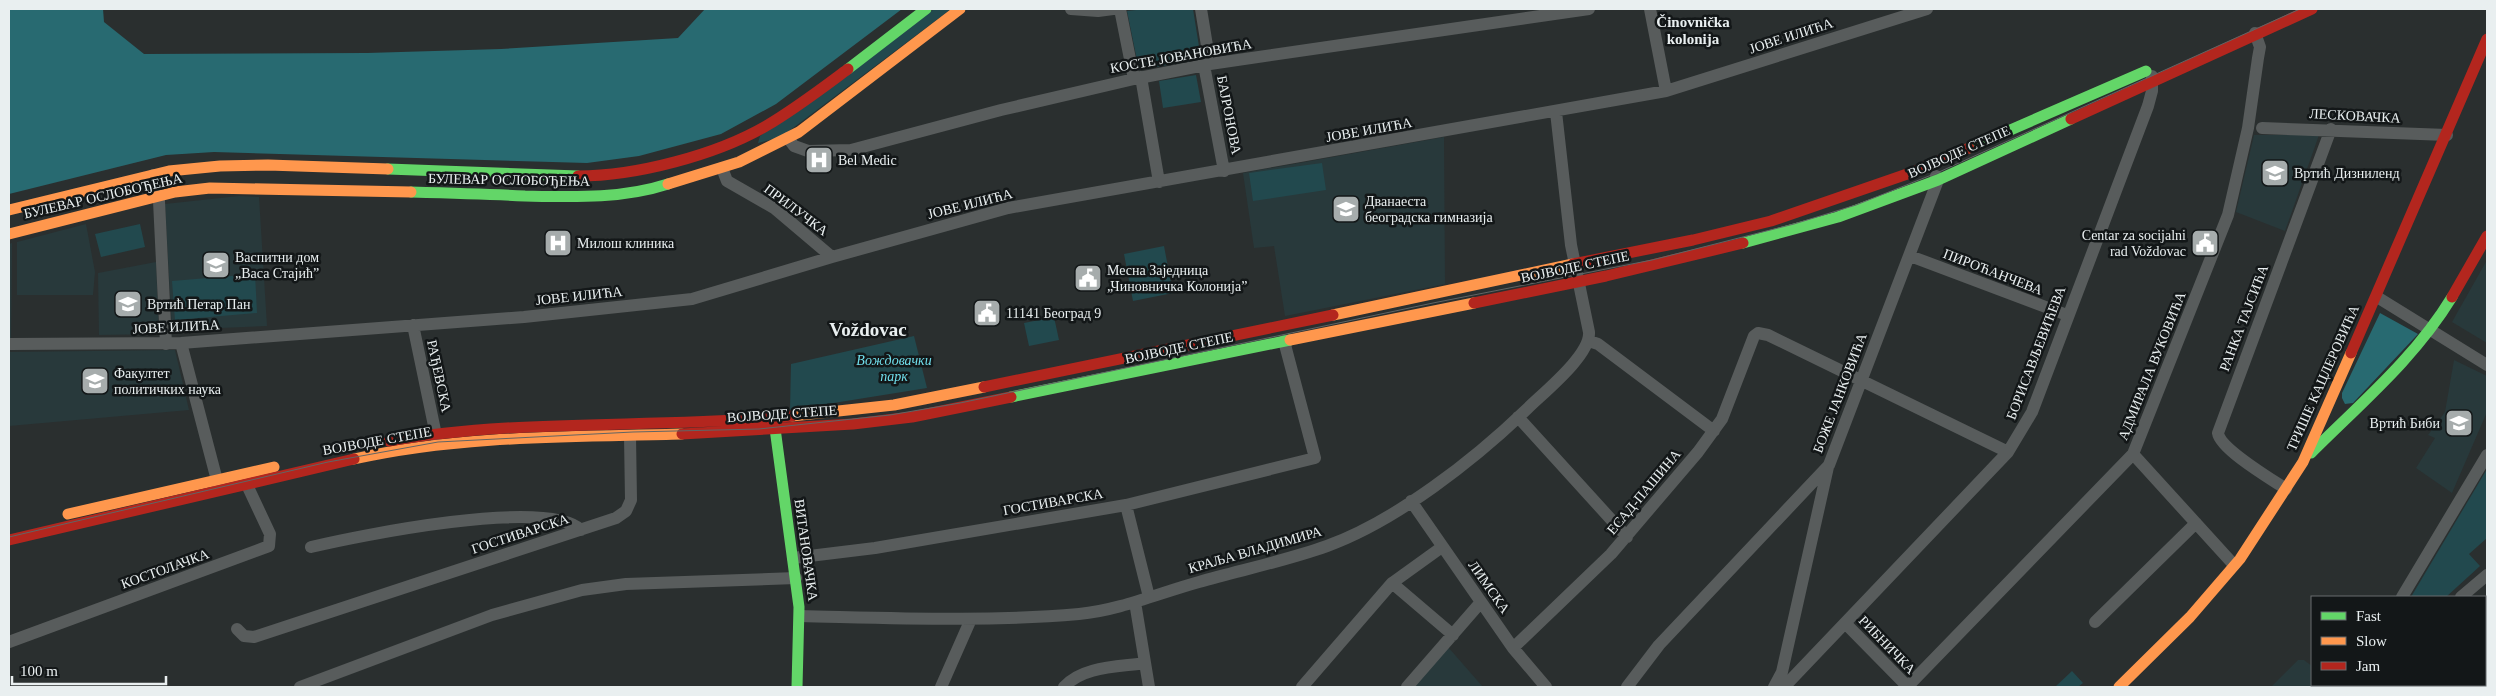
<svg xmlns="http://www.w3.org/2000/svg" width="2496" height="696" viewBox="0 0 2496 696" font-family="Georgia,serif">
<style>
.built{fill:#28393b}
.green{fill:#22494e}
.forest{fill:#286a71}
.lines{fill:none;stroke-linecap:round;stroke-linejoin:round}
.street{stroke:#585c5c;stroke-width:12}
.fast{stroke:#63d668;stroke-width:11}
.slow{stroke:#ff974d;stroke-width:11}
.jam{stroke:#b3261e;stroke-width:11}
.tram{stroke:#616565;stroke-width:1}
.labels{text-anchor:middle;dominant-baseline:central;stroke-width:5;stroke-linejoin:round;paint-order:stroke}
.street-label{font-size:14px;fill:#e9eff0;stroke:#131718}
.poi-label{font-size:14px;fill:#e9eff0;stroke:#131718;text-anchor:start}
.park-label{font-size:14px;font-style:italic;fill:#70dfec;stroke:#131718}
.neighbourhood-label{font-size:15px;font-weight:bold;fill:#e9eff0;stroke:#131718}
.district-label{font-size:19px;font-weight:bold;fill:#e9eff0;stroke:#131718}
</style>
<rect width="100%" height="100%" fill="#2a2f2f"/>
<path class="built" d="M2254,135H2319L2285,231L2236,212Z
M1444,137L1445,284L1285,316L1274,246L1254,248L1243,173Z
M239,196L259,197L267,326L172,330L165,204Z
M86,224L95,272L93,295H17V242Z
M12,243L11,340H9V244Z
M2487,260V343L2452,322Z
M156,262L159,334L99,335L98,273Z
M175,350L189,410L9,426V352Z
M2454,360L2487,376V412L2452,493L2416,468L2435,438L2428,435L2445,412Z
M1448,647L1483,687H1413Z
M2298,660H2304L2312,666V685H2337L2340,687H2271Z"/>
<path class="green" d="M934,9H951L781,137L758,143L760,136Z
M1145,9H1193L1201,59L1139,70L1127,11Z
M1196,75L1201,102L1163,108L1159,81Z
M1322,163L1326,190L1253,201L1249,173Z
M140,224L145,247L101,257L95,234Z
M1164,246L1173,293L1133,301L1124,254Z
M255,274L257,313L175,320L172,281Z
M1054,317L1059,340L1029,346L1024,323Z
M914,336L927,388L790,410L791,364Z
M2487,469V538L2469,554L2480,566L2446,597H2411Z
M2072,671L2083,683L2078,687H2055Z"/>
<path class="forest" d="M9,9H103L104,22L144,54L367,53L501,49L678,38L705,9H902L776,104L721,134L639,156L587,163L214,152L166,155L9,194Z
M2380,313L2418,334L2353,403L2345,404L2342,398V393Z"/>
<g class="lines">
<path class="street" d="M1071,9L1098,11L1113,9
M1120,9L1134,79
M1201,9L1210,64
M1650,9L1666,91
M1204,65L1224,171
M1141,77L1159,182
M2262,128L2447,135
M788,138L794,146L808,151L851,150L1001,110L1134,79L1210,64L1589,9
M722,168L727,181L774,208L832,257
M153,175L159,201L166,344
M1910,256L2067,315
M2377,297L2487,365
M413,325L437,440
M1589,341L1598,344L1714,431
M181,343L219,488
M9,344L181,343L524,317L692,299L832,257L1008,208L1666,91L1927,9
M1518,417L1627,537
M2133,454L2234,565
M2286,489C2271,479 2220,449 2218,433L2331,129
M1411,501L1513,648L1546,687
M1126,505L1149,597
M311,547C357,536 548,497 581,530
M793,558L875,548L1126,505L1315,458L1284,341
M1392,583L1453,635
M2402,597L2487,455
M2461,597L2487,575
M1135,602L1149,687
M800,616C893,618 986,622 1079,614C1120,610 1159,593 1199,582C1241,570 1285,561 1327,546C1396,521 1474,460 1527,409C1543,393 1591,355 1589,332L1571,245L1556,112
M2095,622L2196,523
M1846,624L1908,687
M237,629L244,636L254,637L616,518L626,511L631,500L630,436
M9,642L269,546L270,534L247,485
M1513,648L1611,554L1698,452L1722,419L1754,336L1758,333L1768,335L2008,452
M2485,659L2487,657
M300,687L492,615L582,590L626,584L796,578
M941,687L971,619
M1064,687C1082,666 1119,667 1145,663
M1302,687L1392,583L1442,547
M1407,687L1481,602
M1627,687L1659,645L1829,465L1938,180L1936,176
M1774,687L1782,672L1828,467
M1784,687L2008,452L2032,412L2148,106L2152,91V76
M1907,687L2133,454L2228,215L2248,128L2258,58L2260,47L2255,33
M2353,687L2356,685
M2455,687L2458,685"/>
<path class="fast" d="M848,69L926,9
M1969,148L2146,71
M388,169L578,176
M411,192C449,193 487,194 525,196C573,197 622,199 668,184
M1743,243L1838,217L1938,180L2071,119
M1011,397L1290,340
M774,421L799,607L797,687
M2311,453C2361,403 2415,358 2452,297"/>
<path class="slow" d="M668,184L739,162L799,132L960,9
M9,210L169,171L220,166L268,165L388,169
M9,234L175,192L210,188L411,192
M1333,315L1573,264
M1290,340L1474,303
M792,416L894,405L984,387
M354,459C461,435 572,437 682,434
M68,514L274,467
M2119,687L2190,617L2240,559L2303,462L2351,353"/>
<path class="jam" d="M2071,119L2312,9
M578,176C636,176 716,155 766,126C795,109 821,89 848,69
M1573,264L1693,240L1771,221L1913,172L1969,148
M2452,297L2487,236
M1474,303L1606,276L1743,243
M2351,353L2487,39
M984,387L1333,315
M682,434L853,424L912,417L1011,397
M389,441C522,418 658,429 792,416
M9,540L354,459"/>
<path class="tram" d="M9,537L328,462L438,442L633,432L759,429L890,415L960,403L1433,303L1652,260L1794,224L1856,205L1939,172L2300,9"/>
</g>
<defs>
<symbol id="hospital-square" viewBox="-11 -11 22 22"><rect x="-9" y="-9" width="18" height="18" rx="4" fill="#a6acac" stroke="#131718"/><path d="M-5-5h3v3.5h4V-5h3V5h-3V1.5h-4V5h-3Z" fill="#fff"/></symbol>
<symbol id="school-square" viewBox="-11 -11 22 22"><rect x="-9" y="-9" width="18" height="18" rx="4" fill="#a6acac" stroke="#131718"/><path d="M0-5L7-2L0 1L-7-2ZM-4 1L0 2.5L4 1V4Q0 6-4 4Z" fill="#fff"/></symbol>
<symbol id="civic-square" viewBox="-11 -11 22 22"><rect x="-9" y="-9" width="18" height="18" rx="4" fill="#a6acac" stroke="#131718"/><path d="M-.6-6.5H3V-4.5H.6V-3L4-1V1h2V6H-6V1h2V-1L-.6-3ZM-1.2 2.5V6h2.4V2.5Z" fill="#fff"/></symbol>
<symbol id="university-square" viewBox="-11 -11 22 22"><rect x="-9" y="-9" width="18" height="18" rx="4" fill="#a6acac" stroke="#131718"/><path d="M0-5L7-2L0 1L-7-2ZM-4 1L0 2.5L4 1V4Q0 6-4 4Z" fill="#fff"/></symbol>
</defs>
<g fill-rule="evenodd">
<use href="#hospital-square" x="803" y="144" width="32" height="32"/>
<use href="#school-square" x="2259" y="157" width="32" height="32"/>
<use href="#school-square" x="1330" y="193" width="32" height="32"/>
<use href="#hospital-square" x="542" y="227" width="32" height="32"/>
<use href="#civic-square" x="2189" y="227" width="32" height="32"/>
<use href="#school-square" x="200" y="249" width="32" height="32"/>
<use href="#civic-square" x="1072" y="262" width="32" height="32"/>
<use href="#school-square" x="112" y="288" width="32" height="32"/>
<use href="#civic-square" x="971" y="297" width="32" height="32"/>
<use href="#university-square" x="79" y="365" width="32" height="32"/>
<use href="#school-square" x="2443" y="407" width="32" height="32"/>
</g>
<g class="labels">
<g class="street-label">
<text transform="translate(1791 36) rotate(-18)">ЈОВЕ ИЛИЋА</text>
<text transform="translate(1181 56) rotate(-10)">КОСТЕ ЈОВАНОВИЋА</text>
<text transform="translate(1229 115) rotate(79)">БАЈРОНОВА</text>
<text transform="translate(2355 116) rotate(3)">ЛЕСКОВАЧКА</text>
<text transform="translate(1369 130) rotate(-10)">ЈОВЕ ИЛИЋА</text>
<text transform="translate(1959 152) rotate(-24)">ВОЈВОДЕ СТЕПЕ</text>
<text transform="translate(509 180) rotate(1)">БУЛЕВАР ОСЛОБОЂЕЊА</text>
<text transform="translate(103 196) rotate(-13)">БУЛЕВАР ОСЛОБОЂЕЊА</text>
<text transform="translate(970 204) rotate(-14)">ЈОВЕ ИЛИЋА</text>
<text transform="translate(796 210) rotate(37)">ПРИЛУЧКА</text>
<text transform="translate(1575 267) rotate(-12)">ВОЈВОДЕ СТЕПЕ</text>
<text transform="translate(1993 272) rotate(21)">ПИРОЋАНЧЕВА</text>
<text transform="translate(579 296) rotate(-6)">ЈОВЕ ИЛИЋА</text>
<text transform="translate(2244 318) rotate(-69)">РАНКА ТАЈСИЋА</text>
<text transform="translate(176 327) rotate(-3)">ЈОВЕ ИЛИЋА</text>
<text transform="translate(1179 348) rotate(-12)">ВОЈВОДЕ СТЕПЕ</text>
<text transform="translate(2036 353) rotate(-69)">БОРИСАВЉЕВИЋЕВА</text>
<text transform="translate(2152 366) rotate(-68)">АДМИРАЛА ВУКОВИЋА</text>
<text transform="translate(439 376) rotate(78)">РАЂЕВСКА</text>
<text transform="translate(2323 378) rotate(-66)">ТРИШЕ КАЦЛЕРОВИЋА</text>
<text transform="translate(1840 393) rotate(-69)">БОЖЕ ЈАНКОВИЋА</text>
<text transform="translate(782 414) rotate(-4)">ВОЈВОДЕ СТЕПЕ</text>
<text transform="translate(377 441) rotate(-10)">ВОЈВОДЕ СТЕПЕ</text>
<text transform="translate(1644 492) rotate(-50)">ЕСАД-ПАШИНА</text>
<text transform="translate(1053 502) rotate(-10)">ГОСТИВАРСКА</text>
<text transform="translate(520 534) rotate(-18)">ГОСТИВАРСКА</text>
<text transform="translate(806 550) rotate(82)">ВИТАНОВАЧКА</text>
<text transform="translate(1255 550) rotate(-16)">КРАЉА ВЛАДИМИРА</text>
<text transform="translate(165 569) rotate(-20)">КОСТОЛАЧКА</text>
<text transform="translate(1489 587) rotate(55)">ЛИМСКА</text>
<text transform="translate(1887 645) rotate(46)">РИБНИЧКА</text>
</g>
<g class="poi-label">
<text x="838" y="160">Bel Medic</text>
<text x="2294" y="173">Вртић Дизниленд</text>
<text x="1365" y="201">Дванаеста<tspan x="1365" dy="16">београдска гимназија</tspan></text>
<text x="2186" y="235" text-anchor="end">Centar za socijalni<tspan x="2186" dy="16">rad Voždovac</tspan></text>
<text x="577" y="243">Милош клиника</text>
<text x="235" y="257">Васпитни дом<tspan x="235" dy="16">„Васа Стајић”</tspan></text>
<text x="1107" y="270">Месна Заједница<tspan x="1107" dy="16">„Чиновничка Колонија”</tspan></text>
<text x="147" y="304">Вртић Петар Пан</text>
<text x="1006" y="313">11141 Београд 9</text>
<text x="114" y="373">Факултет<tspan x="114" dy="16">политичких наука</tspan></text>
<text x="2440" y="423" text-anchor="end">Вртић Биби</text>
</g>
<g class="park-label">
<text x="894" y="360">Вождовачки<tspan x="894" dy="16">парк</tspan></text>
</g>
<g class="neighbourhood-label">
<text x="1693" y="22">Činovnička<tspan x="1693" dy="17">kolonija</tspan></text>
</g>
<g class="district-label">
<text x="868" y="329">Voždovac</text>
</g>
</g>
<rect width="2496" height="696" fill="none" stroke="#e9eff0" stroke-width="20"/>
<rect x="2311" y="596" width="175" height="90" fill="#131718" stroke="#696d6e"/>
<rect x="2321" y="612" width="25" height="8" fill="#63d668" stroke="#696d6e"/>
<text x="2356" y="621" font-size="15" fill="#e9eff0">Fast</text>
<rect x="2321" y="637" width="25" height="8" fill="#ff974d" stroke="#696d6e"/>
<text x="2356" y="646" font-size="15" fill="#e9eff0">Slow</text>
<rect x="2321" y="662" width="25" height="8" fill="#b3261e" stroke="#696d6e"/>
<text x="2356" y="671" font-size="15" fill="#e9eff0">Jam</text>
<path d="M12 676v8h154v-8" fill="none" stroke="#e9eff0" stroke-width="2.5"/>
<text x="20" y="676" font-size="15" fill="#e9eff0" stroke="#131718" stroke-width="4" paint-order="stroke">100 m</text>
</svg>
